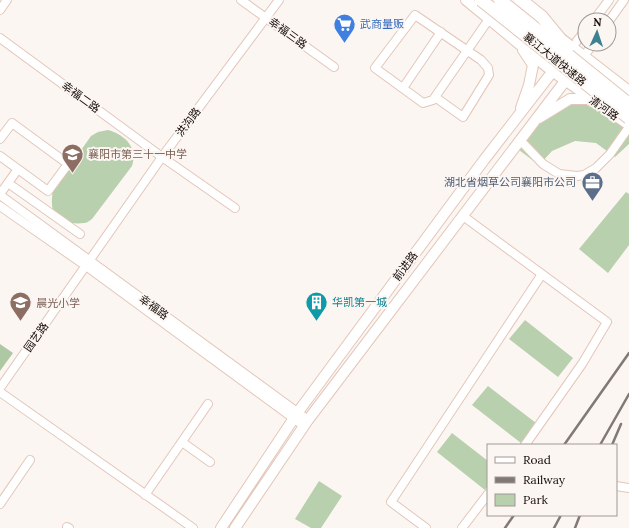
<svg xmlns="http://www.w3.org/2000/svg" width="629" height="528" viewBox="0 0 629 528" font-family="Lora,'Noto Sans SC',serif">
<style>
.green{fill:#b8d0ad}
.forest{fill:#aec8a4}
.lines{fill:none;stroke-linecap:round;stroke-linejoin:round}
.minor-casing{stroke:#e3c6b8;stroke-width:10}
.major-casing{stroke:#e3c6b8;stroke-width:12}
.minor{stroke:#fff;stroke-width:8}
.major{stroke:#fff;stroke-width:10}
.rail{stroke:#817975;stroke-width:2.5}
.highway-bridge-casing{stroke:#e3c6b8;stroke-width:14;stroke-linecap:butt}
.highway-bridge{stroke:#fff;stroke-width:12}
.labels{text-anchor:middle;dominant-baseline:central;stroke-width:4;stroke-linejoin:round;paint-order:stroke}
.shop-label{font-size:11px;fill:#366cbe;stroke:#fcf6f3;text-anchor:start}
.street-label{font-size:11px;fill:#140b07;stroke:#fcf6f3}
.education-label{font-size:11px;fill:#785e54;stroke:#fcf6f3;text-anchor:start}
.service-label{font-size:11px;fill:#4e5e75;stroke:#fcf6f3;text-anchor:end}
.culture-label{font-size:11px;fill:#0d838f;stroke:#fcf6f3;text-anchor:start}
</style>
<rect width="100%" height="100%" fill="#fcf6f3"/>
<path class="green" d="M570,99H588L629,125V144L615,157L596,143L575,141L552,151L539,165L515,147L534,121Z
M108,130C125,135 138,147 132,166L92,219C89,221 87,223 84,223C73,225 58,221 53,210C51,204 52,196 53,190L91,136L98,132Z
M626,192L629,194V245L608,273L579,249Z
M525,320L573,358L558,377L509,339Z
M488,386L536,423L521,443L472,405Z
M452,433L488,461V486L485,490L437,452Z
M319,481L342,496L321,528H311L295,519Z"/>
<path class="forest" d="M0,344L13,353L0,371Z"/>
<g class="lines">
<defs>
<path id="minor" d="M241,0L334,67
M0,10L7,0
M594,20L609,0
M609,21L624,0
M0,38L162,157L235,208
M572,47L585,31
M584,56L593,44
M403,88L441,32
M435,97L463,117L489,75L488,68L481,60L415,15L375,68L423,103L433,100L435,97L489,19
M0,139L12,123L68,164L48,191L0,156
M520,140L543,164L559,174L577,176L584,175L596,168L610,154L629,127
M8,183L80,234
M0,194L18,169
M0,195L308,420
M0,206L86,266L304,426
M463,216L607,322L582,364L525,445
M0,388L162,157L279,0
M0,392L193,528
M182,442L210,462
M616,486L629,488
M145,495L208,404
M0,504L30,460
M67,528V527L69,528
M426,528L391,502L542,274
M462,528L488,494"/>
<path id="major" d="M466,0L552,71L629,125
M563,40L629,91
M521,108L529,85L533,65L523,50
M539,118L570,99H588L593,102
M221,528L298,412L484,160L563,58
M235,528L308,420L584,56"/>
</defs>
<use href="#minor" class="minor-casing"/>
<use href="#major" class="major-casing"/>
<use href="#minor" class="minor"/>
<use href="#major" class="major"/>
<path class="rail" d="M564,445L629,353
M600,445L629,394
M612,445L621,424
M505,528L514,515
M554,528L561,515
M575,528L580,515"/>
<defs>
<path id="highway-bridge" d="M481,0L629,118
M500,0L629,104
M521,0L542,17L561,40L569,46"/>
</defs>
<use href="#highway-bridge" class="highway-bridge-casing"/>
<use href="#highway-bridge" class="highway-bridge"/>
</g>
<defs>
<symbol id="supermarket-pin" viewBox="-11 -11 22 30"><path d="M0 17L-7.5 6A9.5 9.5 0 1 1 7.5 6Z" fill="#3f7fe0" stroke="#fcf6f3"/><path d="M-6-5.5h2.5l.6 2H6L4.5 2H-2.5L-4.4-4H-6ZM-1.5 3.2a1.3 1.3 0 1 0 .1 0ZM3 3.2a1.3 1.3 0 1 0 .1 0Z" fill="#fff"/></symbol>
<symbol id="school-pin" viewBox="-11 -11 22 30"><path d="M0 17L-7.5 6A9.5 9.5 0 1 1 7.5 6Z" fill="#8d6e63" stroke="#fcf6f3"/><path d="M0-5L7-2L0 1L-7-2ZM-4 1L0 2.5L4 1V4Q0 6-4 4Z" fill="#fff"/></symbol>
<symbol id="office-pin" viewBox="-11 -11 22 30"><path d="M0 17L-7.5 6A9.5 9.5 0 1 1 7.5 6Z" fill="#5c6f8a" stroke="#fcf6f3"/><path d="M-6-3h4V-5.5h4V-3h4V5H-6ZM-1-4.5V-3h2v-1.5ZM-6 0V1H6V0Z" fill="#fff"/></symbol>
<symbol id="building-pin" viewBox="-11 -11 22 30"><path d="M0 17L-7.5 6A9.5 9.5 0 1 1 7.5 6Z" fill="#0f9aa8" stroke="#fcf6f3"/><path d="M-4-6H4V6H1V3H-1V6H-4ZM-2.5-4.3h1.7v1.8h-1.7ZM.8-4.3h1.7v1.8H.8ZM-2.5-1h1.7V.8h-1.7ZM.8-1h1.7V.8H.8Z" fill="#fff"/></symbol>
</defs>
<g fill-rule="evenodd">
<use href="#supermarket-pin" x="332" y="12" width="25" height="34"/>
<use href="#school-pin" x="60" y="142" width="25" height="34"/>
<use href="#office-pin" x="580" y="170" width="25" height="34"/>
<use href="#building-pin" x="304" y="290" width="25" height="34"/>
<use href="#school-pin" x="8" y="290" width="25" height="34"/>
</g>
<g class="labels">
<g class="shop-label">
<text x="360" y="24">武商量贩</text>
</g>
<g class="street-label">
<text transform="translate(288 33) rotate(36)">幸福三路</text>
<text transform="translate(555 59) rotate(39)">襄江大道快速路</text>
<text transform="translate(81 97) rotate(36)">幸福二路</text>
<text transform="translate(604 108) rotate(35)">清河路</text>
<text transform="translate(188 122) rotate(-53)">洪沟路</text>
<text transform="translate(405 266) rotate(-54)">前进路</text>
<text transform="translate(154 307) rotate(36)">幸福路</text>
<text transform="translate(36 337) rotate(-55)">园艺路</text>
</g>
<g class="education-label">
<text x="88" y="154">襄阳市第三十一中学</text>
<text x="36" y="303">晨光小学</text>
</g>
<g class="service-label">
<text x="576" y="182">湖北省烟草公司襄阳市公司</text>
</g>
<g class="culture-label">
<text x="332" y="302">华凯第一城</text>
</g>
</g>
<rect x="487" y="444" width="130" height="72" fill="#fcf6f3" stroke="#9f9895"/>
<rect x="495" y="457" width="20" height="6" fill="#ffffff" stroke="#9f9895"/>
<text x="523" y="464" font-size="12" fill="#140b07">Road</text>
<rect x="495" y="477" width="20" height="6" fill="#817975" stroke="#9f9895"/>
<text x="523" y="484" font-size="12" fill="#140b07">Railway</text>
<rect x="495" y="494" width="20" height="12" fill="#b8d0ad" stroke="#9f9895"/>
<text x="523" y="504" font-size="12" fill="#140b07">Park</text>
<g transform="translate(597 32) rotate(3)"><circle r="19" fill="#fcf6f3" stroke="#9f9895"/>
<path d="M0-3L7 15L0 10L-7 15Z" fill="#3e8291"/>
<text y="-6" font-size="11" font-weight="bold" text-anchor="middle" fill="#140b07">N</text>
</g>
</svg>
